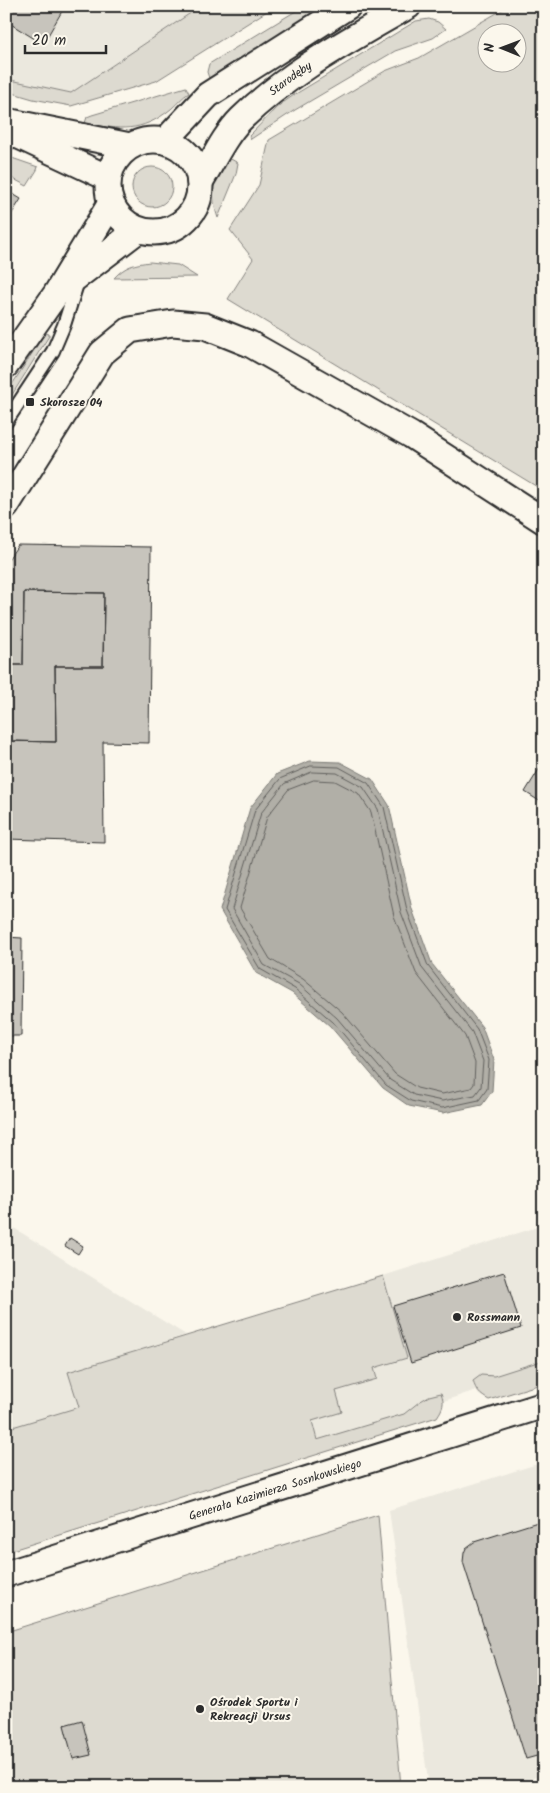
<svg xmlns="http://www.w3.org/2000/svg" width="550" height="1793" viewBox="0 0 550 1793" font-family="Kalam,sans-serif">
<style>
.built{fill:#ebe8de}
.green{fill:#dddad0;stroke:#84827e;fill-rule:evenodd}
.water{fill:#b1afa7;stroke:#7b7a75}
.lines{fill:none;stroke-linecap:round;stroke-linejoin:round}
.shore{stroke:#61605d;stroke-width:1}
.building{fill:#c7c4bc;stroke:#2b2b2b}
.service-casing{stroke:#2b2b2b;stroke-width:16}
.minor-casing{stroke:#2b2b2b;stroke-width:29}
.service{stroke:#fbf7ec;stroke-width:12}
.minor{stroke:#fbf7ec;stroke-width:25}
.poi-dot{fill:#2b2b2b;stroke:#fbf7ec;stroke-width:2}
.labels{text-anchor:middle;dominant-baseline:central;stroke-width:4;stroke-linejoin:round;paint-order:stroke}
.street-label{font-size:12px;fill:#2b2b2b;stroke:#fbf7ec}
.poi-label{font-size:12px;font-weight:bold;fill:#2b2b2b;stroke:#fbf7ec;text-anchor:start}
</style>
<rect width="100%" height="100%" fill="#fbf7ec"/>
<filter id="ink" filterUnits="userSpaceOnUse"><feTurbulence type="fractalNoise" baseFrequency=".02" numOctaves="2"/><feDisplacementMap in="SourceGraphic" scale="10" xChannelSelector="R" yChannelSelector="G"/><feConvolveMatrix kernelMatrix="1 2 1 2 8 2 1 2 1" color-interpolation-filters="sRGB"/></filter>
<g filter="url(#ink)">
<path class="built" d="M6,6H201L71,93L6,79Z
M6,1223L82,1271L186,1335L69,1372L80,1407L6,1429Z
M544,1225V1383L489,1400L479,1395L476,1390L444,1401L442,1409L437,1417L321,1453L311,1421L342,1412L335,1391L377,1379L374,1368L407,1358L383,1276Z
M544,1462V1775L501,1787H429L389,1510Z"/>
<path class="green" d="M201,6H275L156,81L71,106L33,99L6,91V79L71,93Z
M304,6H326L209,78L207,72L209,64Z
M509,6H544V491L228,299L253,259L230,230L259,185L269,140L385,71L419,58ZM488,32H518V62H488Z
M429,19L438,22L446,29L433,38L395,51L295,110L251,139L249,136L277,107L294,95L416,21Z
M186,87L189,93C182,97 178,103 171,109C141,133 120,130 85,123L87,117L92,115Z
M6,156L38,167L37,170L27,186L6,175Z
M229,158L238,163L236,174L218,218C211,199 210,171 229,158Z
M132 187a20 20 0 1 1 40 0a20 20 0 1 1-40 0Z
M150,262L178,265L197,277L114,278C125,266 134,264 150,262Z
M45,333L49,334V336L10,398L6,399V394Z
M383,1276L407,1358L374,1368L377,1379L336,1391L342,1412L312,1421L317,1440L404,1414L419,1402L429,1396L441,1393C445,1403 443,1408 437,1417L6,1552V1429L79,1407L68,1372Z
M544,1360V1383L489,1400C480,1395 476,1391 473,1381L481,1375L494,1376Z
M378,1515L401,1787H6V1632Z"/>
<path class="water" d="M310,761L340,762L372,779L389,805L412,909L432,964L482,1027L494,1060L492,1091L482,1105L443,1113L409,1106L383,1088L330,1026L292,993L256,973L220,910L250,808L277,774Z"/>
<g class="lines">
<path class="shore" d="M311,766L339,767L368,783L384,807L407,910L428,966L477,1029L489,1060L487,1089L479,1100L442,1108L411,1101L386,1085L333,1022L295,989L260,969L225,910L255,810L280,779Z
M312,772L337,773L363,787L378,809L401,912L422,968L472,1032L483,1061L481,1087L475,1095L442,1101L414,1095L390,1080L337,1018L299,984L264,965L232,909L261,813L284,784Z
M314,780L335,781L358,793L371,812L394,916L416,973L465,1036L475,1063L474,1084L471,1088L442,1094L417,1088L395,1074L342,1012L303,979L270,959L240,908L267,817L288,790Z"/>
</g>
<path class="building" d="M6,6H65L43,44L9,23L6,27Z
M6,190L21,199L6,223Z
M18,545L151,547L149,743L103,742L104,842L6,839L8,741L56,742L55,666H103L104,593L24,592L23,665H6L7,561Z
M24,592L104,593L103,666H55L56,742L8,741V817H6V665H23Z
M543,763H544V804L525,792Z
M6,937L22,938L21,1036H6Z
M70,1238L83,1246L78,1254L65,1246Z
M504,1272L521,1328L411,1363L393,1306Z
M544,1520V1754L526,1759L463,1562L464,1553L466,1548L474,1542Z
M82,1720L91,1755L73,1759L64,1725Z"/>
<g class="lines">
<defs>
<path id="service" d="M6,422L53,351L64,325L78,281"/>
<g id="minor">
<path d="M6,121L130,146"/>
<path d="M6,130L108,178"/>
<circle cx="154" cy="186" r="46"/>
<path d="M165,141L208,95L348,6"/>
<path id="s1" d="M200,182C213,161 224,136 241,119C290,71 350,40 408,6"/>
<path d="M66,285L138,230"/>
<path d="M6,365L56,294L111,203"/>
<path d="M6,506L102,353L130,330L173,323L205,326L250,344L411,435L544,521"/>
<path id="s2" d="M6,1574L544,1405"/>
</g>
</defs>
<use href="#service" class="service-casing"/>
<use href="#minor" class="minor-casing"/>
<use href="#service" class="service"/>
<use href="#minor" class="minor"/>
</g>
</g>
<g class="poi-dot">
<rect x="25" y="397" width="10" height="10" rx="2.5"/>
<circle cx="457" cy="1317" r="5"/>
<circle cx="200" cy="1709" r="5"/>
</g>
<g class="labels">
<g class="street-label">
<text stroke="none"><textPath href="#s1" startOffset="139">Starodęby</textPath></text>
<text stroke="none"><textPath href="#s2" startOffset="282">Generała Kazimierza Sosnkowskiego</textPath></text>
</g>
<g class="poi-label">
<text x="40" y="402">Skorosze 04</text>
<text x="467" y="1317">Rossmann</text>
<text x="210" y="1702">Ośrodek Sportu i<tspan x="210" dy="14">Rekreacji Ursus</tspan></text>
</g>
</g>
<rect width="550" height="1793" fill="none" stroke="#fbf7ec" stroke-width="25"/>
<rect x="12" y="12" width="525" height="1768" fill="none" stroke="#2b2b2b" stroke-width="2" filter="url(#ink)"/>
<g transform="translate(502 48) rotate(271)"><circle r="24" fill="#fbf7ec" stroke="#a8a59f"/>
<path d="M0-4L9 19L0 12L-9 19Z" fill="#2b2b2b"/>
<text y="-8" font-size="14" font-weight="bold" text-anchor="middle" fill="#2b2b2b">N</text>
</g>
<path d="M25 45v8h81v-8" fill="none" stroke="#2b2b2b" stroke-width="2.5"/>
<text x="32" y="45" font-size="15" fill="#2b2b2b" stroke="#fbf7ec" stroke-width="4" paint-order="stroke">20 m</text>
</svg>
